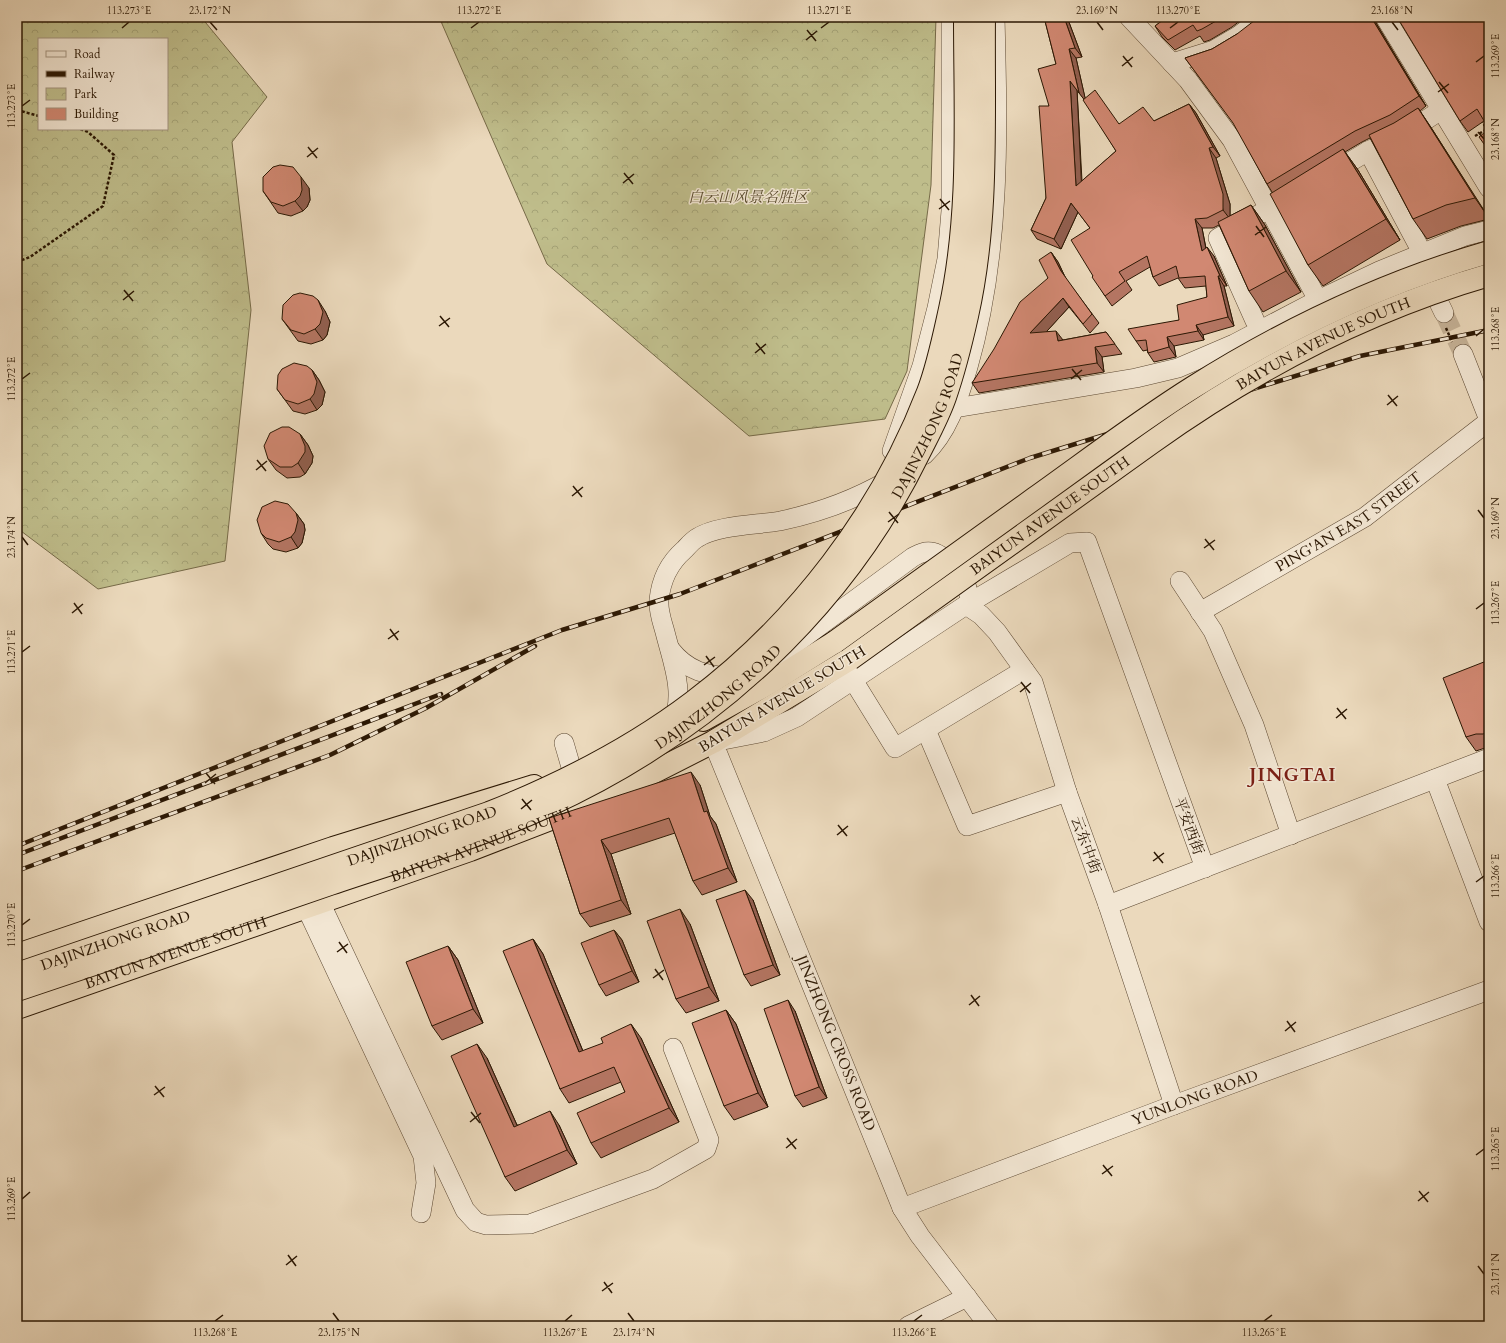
<svg xmlns="http://www.w3.org/2000/svg" width="1506" height="1343" viewBox="0 0 1506 1343" font-family="Cardo,'Noto Serif SC',serif">
<style>
.park{fill:url(#park-crowns);stroke:#766a48;fill-rule:evenodd}
.lines{fill:none;stroke-linecap:round;stroke-linejoin:round}
.minor-tunnel{stroke:#c5b297;stroke-width:19;stroke-dasharray:19 10;stroke-linecap:butt}
.minor-casing{stroke:#5c4832;stroke-width:20}
.highway-casing{stroke:#2c1804;stroke-width:24}
.path{stroke:#2c1804;stroke-width:2.5;stroke-dasharray:3 2;stroke-linecap:butt}
.minor{stroke:#f2e6d3;stroke-width:19}
.highway{stroke:#ebd9bc;stroke-width:22}
.rail-casing{stroke:#2c1804;stroke-width:4.5}
.rail{stroke:#f2e6d3;stroke-width:3;stroke-dasharray:9;stroke-linecap:butt}
.major-bridge-casing{stroke:#2c1804;stroke-width:24;stroke-linecap:butt}
.highway-bridge-casing{stroke:#2c1804;stroke-width:24;stroke-linecap:butt}
.major-bridge{stroke:#ebd9bc;stroke-width:22}
.highway-bridge{stroke:#ebd9bc;stroke-width:22}
.wall{fill:#b47562;stroke:#2c1804;fill-rule:evenodd}
.shaded-wall{fill:#925f50;stroke:#2c1804}
.building{fill:#d18872;stroke:#2c1804}
.ticks{fill:none;stroke:#2c1804;stroke-width:1.5}
.labels{text-anchor:middle;dominant-baseline:central;stroke-width:3;stroke-linejoin:round;paint-order:stroke}
.park-label{font-size:15px;font-style:italic;fill:#584a2c;stroke:#f2e6d3}
.street-label{font-size:15px;fill:#2c1804;stroke:#f2e6d3}
.district-label{font-size:19px;font-weight:bold;letter-spacing:1px;fill:#7a1f14;stroke:#f2e6d3}
.neatline{fill:none;stroke:#2c1804;stroke-width:1.5}
.ticks-label{font-size:10px;text-anchor:middle;fill:#2c1804}
</style>
<defs>
<pattern id="park-crowns" width="20" height="18" patternUnits="userSpaceOnUse"><rect width="20" height="18" fill="#bfbd8b"/><path d="M2 6a3 3 0 1 1 6 0M12 15a3 3 0 1 1 6 0" fill="none" stroke="#a4a276"/></pattern>
</defs>
<rect width="100%" height="100%" fill="#ebd9bc"/>
<filter id="stains"><feTurbulence type="fractalNoise" baseFrequency=".005" numOctaves="4"/><feColorMatrix values="0 0 0 0 .2 0 0 0 0 .09 0 0 0 0 .02 0 0 0 .5 -.17"/></filter>
<radialGradient id="worn" r=".72"><stop offset=".6" stop-color="#630" stop-opacity="0"/><stop offset="1" stop-color="#630" stop-opacity=".3"/></radialGradient>
<path class="park" d="M17,17H201L267,97L232,142L251,310L225,561L98,589L17,528ZM39,39H167V129H39Z
M439,17H936L931,185L907,371L885,419L749,436L547,264Z"/>
<g class="lines">
<path class="minor-tunnel" d="M1444,313L1463,354"/>
<defs>
<g id="minor">
<path d="M1129,17L1188,80L1232,140L1318,300"/>
<path d="M1385,17L1489,188"/>
<path d="M1172,63L1214,50L1238,36L1263,17"/>
<path d="M1368,151L1418,245"/>
<path d="M1330,174L1368,151L1403,135L1441,110"/>
<path d="M1428,280L1444,313"/>
<path d="M1255,321L1218,238L1298,192"/>
<path d="M1463,354L1489,420"/>
<path d="M955,408L1136,378L1178,368L1234,344L1318,300L1379,271L1465,236L1489,230"/>
<path d="M892,451L922,366L937,308L947,259L951,211V17"/>
<path d="M924,455C949,431 958,399 968,367C1001,253 998,134 995,17"/>
<path d="M1180,581L1213,631L1254,725L1291,835"/>
<path d="M966,605L981,615L997,632L1033,682L1067,792L1108,905L1174,1105"/>
<path id="s1" d="M1200,612L1365,517L1489,421"/>
<path d="M670,649C688,672 706,675 734,678"/>
<path d="M780,655L913,557C919,554 924,551 931,552C944,553 966,579 968,592"/>
<path d="M853,680L895,748L1024,670"/>
<path d="M673,724C685,691 673,664 665,632C662,621 658,611 659,600C661,580 668,564 684,550C688,546 692,541 697,538C717,525 757,525 780,521C818,513 854,500 887,481"/>
<path d="M926,730L967,826L1067,792"/>
<path d="M564,743L573,774"/>
<path d="M1435,779L1489,922"/>
<path d="M320,902L465,1210L476,1222L486,1225L530,1224L653,1179L706,1149L709,1140L673,1048"/>
<path d="M1108,905L1489,758"/>
<path d="M306,907L423,1156L426,1183L421,1213"/>
<path id="s2" d="M902,1208L1174,1105L1489,990"/>
<path d="M908,1326L967,1297"/>
<path d="M989,1326L920,1236L902,1208L713,742L764,732L797,717L966,605L1070,543L1087,542L1205,868"/>
</g>
<g id="highway">
<path d="M703,720L771,682L835,642"/>
<path d="M17,955L333,848L534,786"/>
<path id="s3" d="M17,1008L470,850L597,801L713,742L850,659"/>
</g>
</defs>
<use href="#minor" class="minor-casing"/>
<use href="#highway" class="highway-casing"/>
<path class="path" d="M17,110L39,116
M1481,120L1487,129
M1475,136L1489,128
M17,262L30,257L103,206L114,155L88,132L80,129
M1446,328L1452,342"/>
<use href="#minor" class="minor"/>
<use href="#highway" class="highway"/>
<defs>
<path id="rail" d="M17,846L562,630L680,594L1030,458L1360,356L1489,330
M17,855L441,694
M17,871L330,755L426,708L535,646"/>
</defs>
<use href="#rail" class="rail-casing"/>
<use href="#rail" class="rail"/>
<defs>
<g id="major-bridge">
<path id="s4" d="M17,974L489,813C562,784 631,749 693,702C797,624 881,514 928,392C938,366 944,336 950,309C971,213 965,114 965,17"/>
<path id="s5" d="M17,990C122,955 226,920 330,884C403,859 478,838 547,806C707,733 842,611 919,453C928,435 938,417 945,397C954,371 961,343 967,316C989,219 983,116 984,17"/>
</g>
<g id="highway-bridge">
<path d="M835,642C902,594 968,546 1035,498C1087,461 1138,422 1192,388C1284,330 1385,282 1489,252"/>
<path id="s6" d="M850,659L1151,443C1253,370 1368,310 1489,275"/>
</g>
</defs>
<use href="#major-bridge" class="major-bridge-casing"/>
<use href="#highway-bridge" class="highway-bridge-casing"/>
<use href="#major-bridge" class="major-bridge"/>
<use href="#highway-bridge" class="highway-bridge"/>
</g>
<path class="wall" d="M1044,17H1067L1082,57L1076,58L1085,98L1119,124L1154,121L1189,104L1196,113L1220,156L1216,158L1230,204V216L1251,205L1265,225L1301,292L1263,312L1249,291L1219,225L1213,228H1202L1206,248L1214,256L1227,286H1224L1234,326L1203,335L1204,340L1174,346L1176,357L1154,362L1148,353L1147,350L1143,351L1136,341L1179,320L1207,297L1206,286L1185,288L1178,278L1159,286L1153,277L1150,267L1126,281L1132,290L1112,306L1105,296L1093,276L1090,228L1078,212L1061,249L1037,239L1031,230L1046,198L1049,106L1056,64ZM1077,90L1084,99L1116,151L1082,181Z
M1167,17H1245L1232,27L1210,40L1204,42L1200,36L1175,50L1162,37L1155,26Z
M1489,17V151V129L1484,121L1468,132L1460,121Z
M1376,23L1426,106L1420,111L1432,129L1489,219L1461,226L1427,239L1413,219L1370,138L1362,142L1345,152L1358,170L1400,240L1323,286L1308,265L1272,192L1267,184L1235,125L1185,58L1212,49L1237,34Z
M309,188L310,200L307,207L303,211L291,216L278,213L263,191Z
M1051,252L1058,262L1066,279L1099,323L1090,333L1069,307L1047,331L1063,340L1106,332L1122,354L1102,357L1104,372L979,393L972,383L1048,278Z
M325,311L330,322L327,335L323,340L311,344L298,341L282,319Z
M312,370L319,380L325,392L322,405L317,410L305,414L293,411L277,389Z
M300,434L308,445L313,456L312,463L305,474L300,477L287,478L276,470L268,459Z
M296,513L304,524L305,530L302,543L298,548L286,552L273,549L268,544L261,533Z
M1489,660V748H1485L1476,751L1466,737Z
M700,785L710,816L716,824L737,882L702,895L693,881L675,833L611,854L631,914L590,927L580,914L549,818Z
M753,900L780,975L751,986L744,975Z
M690,924L719,1001L686,1013L676,999Z
M614,930L622,940L639,982L606,996L599,985Z
M533,939L543,954L583,1051L641,1038L679,1122L601,1158L591,1143L625,1092L621,1082L569,1103L560,1089Z
M448,946L458,960L483,1023L442,1040L432,1026Z
M726,1010L736,1024L768,1107L734,1120L724,1106Z
M795,1011L827,1098L803,1107L795,1096Z
M487,1058L517,1125H559L577,1164L515,1191L505,1177Z"/>
<path class="shaded-wall" d="M1064,17H1067L1082,57L1075,48Z
M1371,17H1375L1376,23L1426,106L1419,96Z
M1069,49L1076,58L1086,102L1079,93Z
M1070,81L1077,90L1082,195L1076,186Z
M1189,104L1196,113L1220,156L1213,147Z
M1418,108L1432,129L1489,218L1475,198Z
M1209,148L1216,158L1230,204V219L1223,210Z
M1343,149L1358,170L1400,240L1386,219Z
M301,177L309,188L310,200L307,207L303,211L295,201Z
M1071,203L1078,212L1061,249L1054,239Z
M1251,205L1265,225L1301,292L1286,271Z
M1195,219L1202,228L1208,260L1202,251Z
M1207,247L1214,256L1227,286L1220,276Z
M1051,252L1058,262L1067,281L1061,271Z
M1218,276L1224,286L1234,326L1228,317Z
M1063,298L1069,307L1037,342L1030,333Z
M318,300L325,311L330,322L327,335L323,340L315,329Z
M1196,325L1203,335L1204,340L1198,331Z
M1056,331L1063,340L1058,341Z
M1167,337L1174,346L1176,357L1169,347Z
M1095,347L1102,357L1104,372L1097,363Z
M312,370L319,380L325,392L322,405L317,410L310,399Z
M300,434L308,445L313,456L312,463L305,474L298,463Z
M296,513L304,524L305,530L302,543L298,548L291,537Z
M691,772L700,785L710,816L716,824L737,882L728,868L704,812Z
M601,840L611,854L631,914L621,900Z
M745,890L753,900L780,975L773,965Z
M680,909L690,924L719,1001L709,987Z
M614,930L622,940L639,982L632,971Z
M533,939L543,954L589,1066L579,1052Z
M448,946L458,960L483,1023L473,1009Z
M788,1000L795,1011L827,1098L819,1087Z
M726,1010L736,1024L768,1107L758,1093Z
M631,1024L641,1038L679,1122L669,1108Z
M477,1044L487,1058L524,1141L514,1127Z
M550,1111L559,1125L577,1164L567,1150Z"/>
<path class="building" d="M1044,17H1064L1075,48L1069,49L1079,93L1070,81L1076,186L1116,151L1083,100L1095,90L1119,124L1143,107L1154,121L1189,104L1213,147L1209,148L1223,194V210L1207,218L1195,219L1202,251L1207,247L1220,276H1218L1228,317L1196,325L1198,331L1167,337L1169,347L1148,353L1146,340L1136,341L1128,329L1179,320L1177,305L1207,297L1205,276L1179,278L1176,266L1153,277L1147,256L1119,272L1125,281L1105,296L1092,277L1093,276L1071,240L1090,228L1071,203L1054,239L1031,230L1046,198L1039,106H1049L1038,69L1056,64Z
M1167,17H1223L1202,29L1197,31L1193,25L1168,40L1155,26Z
M1259,17H1371L1419,96L1390,115L1355,131L1267,184L1233,123L1185,58L1212,49L1237,34Z
M1397,17H1489V107L1486,109L1489,112V151L1479,137L1489,129L1477,109L1460,121Z
M1418,108L1475,198L1446,205L1413,219L1369,135L1394,123Z
M1343,149L1386,219L1308,265L1270,194Z
M280,165L293,167L301,177L302,190L300,196L295,201L283,206L271,202L263,191V177L273,167Z
M1251,205L1286,271L1249,291L1218,222Z
M1051,252L1061,271L1092,314L1083,324L1063,298L1030,333L1056,331L1058,341L1106,332L1115,344L1095,347L1097,363L972,383L994,349L1020,302L1048,278L1039,260Z
M300,293L313,296L318,300L323,312L320,324L315,329L304,334L291,330L282,319L283,305L293,295Z
M294,363L307,366L312,370L317,382L314,394L310,399L298,404L285,400L277,389L278,375L282,369Z
M282,427H289L300,434L305,446V452L298,463L292,467H280L268,459L264,446L270,433Z
M275,501L288,504L296,513L298,520L295,532L291,537L279,542L266,538L261,533L257,520L262,507Z
M1489,660V732L1483,734H1476L1466,737L1443,678Z
M691,772L704,812L707,811L728,868L693,881L669,818L601,840L621,900L580,914L549,818Z
M745,890L773,965L744,975L716,900Z
M680,909L709,987L676,999L647,921Z
M614,930L632,971L599,985L581,943Z
M533,939L579,1052L603,1043L601,1038L631,1024L669,1108L591,1143L577,1113L625,1092L614,1067L560,1089L503,951Z
M448,946L473,1009L432,1026L406,962Z
M788,1000L819,1087L795,1096L764,1009Z
M726,1010L758,1093L724,1106L692,1023Z
M477,1044L514,1127L550,1111L567,1150L505,1177L451,1056Z"/>
<path class="ticks" d="M210,22L217,30M1097,22L1103,30M1392,22L1398,30M122,28L129,22M471,28L479,22M821,28L829,22M1170,28L1178,22M807,30L816,41M806,40L817,31M1123,56L1132,67M1476,62L1484,56M1122,66L1133,57M1439,82L1448,93M1438,92L1449,84M22,106L30,100M1478,132L1484,139M308,147L317,158M307,157L318,148M624,173L633,184M623,183L634,174M940,199L949,210M939,209L950,201M1256,226L1264,237M1255,235L1266,227M124,290L133,301M123,300L134,291M440,316L449,327M439,326L450,318M1476,336L1484,329M756,343L765,354M755,353L766,344M1072,369L1081,380M22,379L30,373M1071,379L1082,370M1388,395L1397,406M1387,405L1398,396M257,460L266,471M256,470L267,461M573,486L582,497M572,496L583,487M1478,510L1484,518M889,512L898,523M888,522L899,514M22,537L28,545M1205,539L1214,550M1204,548L1215,540M74,603L82,614M1476,609L1484,603M72,613L83,604M390,629L398,640M388,639L399,631M22,652L30,646M706,656L714,667M704,665L715,657M1021,682L1030,693M1020,692L1031,683M1337,708L1346,719M1336,718L1347,709M206,773L215,784M205,783L216,774M522,799L531,810M521,809L532,800M838,825L847,836M837,835L848,826M1154,852L1163,863M1153,861L1164,853M1476,882L1484,876M22,925L30,919M339,942L347,953M337,952L348,944M655,969L663,980M653,978L664,970M971,995L979,1006M969,1005L980,996M1287,1021L1295,1032M1285,1031L1296,1022M155,1086L164,1097M154,1095L165,1087M471,1112L480,1123M470,1122L481,1113M787,1138L796,1149M786,1148L797,1139M1476,1155L1484,1149M1103,1165L1112,1176M1102,1174L1113,1166M1419,1191L1428,1202M22,1199L30,1192M1418,1201L1429,1192M288,1255L296,1266M286,1265L297,1256M1478,1266L1484,1274M604,1282L612,1293M602,1291L613,1283M333,1313L339,1321M628,1313L634,1321M215,1321L223,1315M565,1321L572,1315M914,1321L922,1315M1264,1321L1272,1315"/>
<g class="labels">
<g class="park-label">
<text x="748" y="197">白云山风景名胜区</text>
</g>
<g class="street-label">
<text stroke="none"><textPath href="#s6" startOffset="570">BAIYUN AVENUE SOUTH</textPath></text>
<text stroke="none"><textPath href="#s5" startOffset="1113">DAJINZHONG ROAD</textPath></text>
<text stroke="none"><textPath href="#s6" startOffset="246">BAIYUN AVENUE SOUTH</textPath></text>
<text stroke="none"><textPath href="#s1" startOffset="174">PING'AN EAST STREET</textPath></text>
<text stroke="none"><textPath href="#s5" startOffset="765">DAJINZHONG ROAD</textPath></text>
<text transform="translate(782 699) rotate(-31)">BAIYUN AVENUE SOUTH</text>
<text transform="translate(1189 826) rotate(70)">平安西街</text>
<text stroke="none"><textPath href="#s4" startOffset="428">DAJINZHONG ROAD</textPath></text>
<text stroke="none"><textPath href="#s3" startOffset="492">BAIYUN AVENUE SOUTH</textPath></text>
<text transform="translate(1086 845) rotate(70)">云东中街</text>
<text stroke="none"><textPath href="#s4" startOffset="104">DAJINZHONG ROAD</textPath></text>
<text stroke="none"><textPath href="#s3" startOffset="168">BAIYUN AVENUE SOUTH</textPath></text>
<text transform="translate(836 1043) rotate(68)">JINZHONG CROSS ROAD</text>
<text stroke="none"><textPath href="#s2" startOffset="313">YUNLONG ROAD</textPath></text>
</g>
<g class="district-label">
<text x="1293" y="775">JINGTAI</text>
</g>
</g>
<rect width="1506" height="1343" fill="none" stroke="#ebd9bc" stroke-width="44"/>
<rect x="38" y="38" width="130" height="92" fill="#f2e6d3" stroke="#a39480"/>
<rect x="46" y="51" width="20" height="6" fill="#f2e6d3" stroke="#a39480"/>
<text x="74" y="58" font-size="12" fill="#2c1804">Road</text>
<rect x="46" y="71" width="20" height="6" fill="#2c1804" stroke="#a39480"/>
<text x="74" y="78" font-size="12" fill="#2c1804">Railway</text>
<rect x="46" y="88" width="20" height="12" fill="url(#park-crowns)" stroke="#a39480"/>
<text x="74" y="98" font-size="12" fill="#2c1804">Park</text>
<rect x="46" y="108" width="20" height="12" fill="#d18872" stroke="#a39480"/>
<text x="74" y="118" font-size="12" fill="#2c1804">Building</text>
<rect x="22" y="22" width="1462" height="1299" class="neatline"/>
<g class="ticks-label">
<text x="129" y="14">113.273°E</text>
<text x="210" y="14">23.172°N</text>
<text x="479" y="14">113.272°E</text>
<text x="829" y="14">113.271°E</text>
<text x="1097" y="14">23.169°N</text>
<text x="1178" y="14">113.270°E</text>
<text x="1392" y="14">23.168°N</text>
<text transform="translate(1495 56) rotate(-90)" y="4">113.269°E</text>
<text transform="translate(11 106) rotate(-90)" y="4">113.273°E</text>
<text transform="translate(1495 139) rotate(-90)" y="4">23.168°N</text>
<text transform="translate(1495 329) rotate(-90)" y="4">113.268°E</text>
<text transform="translate(11 379) rotate(-90)" y="4">113.272°E</text>
<text transform="translate(1495 518) rotate(-90)" y="4">23.169°N</text>
<text transform="translate(11 537) rotate(-90)" y="4">23.174°N</text>
<text transform="translate(1495 603) rotate(-90)" y="4">113.267°E</text>
<text transform="translate(11 652) rotate(-90)" y="4">113.271°E</text>
<text transform="translate(1495 876) rotate(-90)" y="4">113.266°E</text>
<text transform="translate(11 925) rotate(-90)" y="4">113.270°E</text>
<text transform="translate(1495 1149) rotate(-90)" y="4">113.265°E</text>
<text transform="translate(11 1199) rotate(-90)" y="4">113.269°E</text>
<text transform="translate(1495 1274) rotate(-90)" y="4">23.171°N</text>
<text x="215" y="1336">113.268°E</text>
<text x="339" y="1336">23.175°N</text>
<text x="565" y="1336">113.267°E</text>
<text x="634" y="1336">23.174°N</text>
<text x="914" y="1336">113.266°E</text>
<text x="1264" y="1336">113.265°E</text>
</g>
<rect width="100%" height="100%" filter="url(#stains)"/>
<rect width="100%" height="100%" fill="url(#worn)"/>
</svg>
